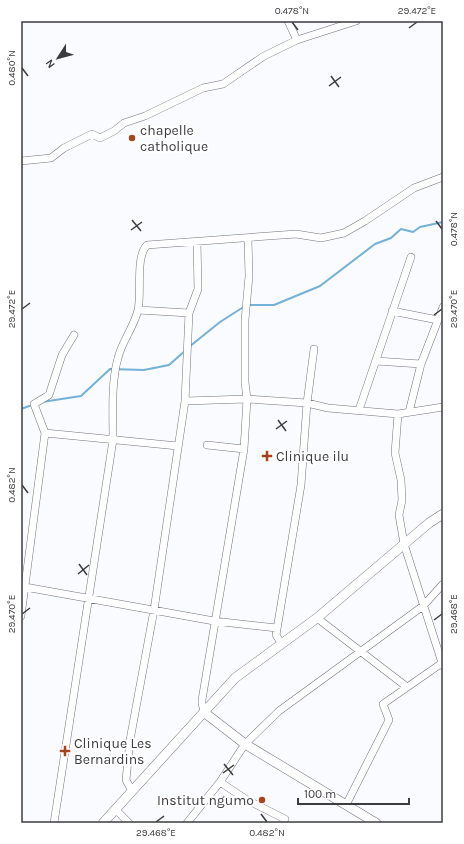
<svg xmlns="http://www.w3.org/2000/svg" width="464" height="844" viewBox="0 0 464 844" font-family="Karla,sans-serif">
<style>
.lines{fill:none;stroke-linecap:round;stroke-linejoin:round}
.stream{stroke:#73b1d6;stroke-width:2}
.minor-casing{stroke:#72737b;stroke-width:8}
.tertiary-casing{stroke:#72737b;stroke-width:10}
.minor{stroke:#fff;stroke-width:7}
.tertiary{stroke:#fff;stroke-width:9}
.ticks{fill:none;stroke:#3c3c40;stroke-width:1.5}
.poi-dot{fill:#a9431c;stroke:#fff;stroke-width:1.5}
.labels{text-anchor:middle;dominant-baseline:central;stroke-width:4;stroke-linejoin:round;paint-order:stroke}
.poi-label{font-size:14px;fill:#3c3c40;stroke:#fff;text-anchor:start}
.neatline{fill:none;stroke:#3c3c40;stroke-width:1.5}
.ticks-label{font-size:10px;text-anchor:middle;fill:#3c3c40}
</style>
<rect width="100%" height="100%" fill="#fafbff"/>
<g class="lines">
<path class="stream" d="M249,305H274L320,286L375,244L391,238L401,229L413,232L420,227L443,222
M189,347L220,322L245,306
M42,402L81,396L110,369L144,370L169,365L186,350
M21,409L32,405"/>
<defs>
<path id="minor" d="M288,21L297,40
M21,161L51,158L64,148L92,134L100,138L114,131L124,123L145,116L203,88L223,84L264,56L297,40L356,21
M138,310L189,313
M392,311L438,320
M376,361L421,364
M185,401L247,399L307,403L328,408L398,414L443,407
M359,410L411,257
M409,412L421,364L443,307
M398,414L395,453L401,480L402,500L399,515L404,544L443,666
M45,433L178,446
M207,445L244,449
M25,587L214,621L277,628
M21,616L45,433L34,404L49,395L62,355L74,335
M317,618L407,687
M281,643L276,635L301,485L307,403L314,349
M205,713L202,704V700L244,449L247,399L245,382V320L249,276L248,239
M220,782L247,800L285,819
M132,791L126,780L130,740L154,610L185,401L189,313L198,289L197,242
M346,805L389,720L383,704L442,663
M115,809L129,823
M54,823L113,440C113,414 111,382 118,358C122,341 134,327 138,310C142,293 135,257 147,245L296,234L321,238L344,233L365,221L414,188L443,177
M187,823L220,782L245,744L279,711L423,606L443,584"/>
<path id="tertiary" d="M205,713L245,744L376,823
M103,823L235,678L317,618L429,523L443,514"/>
</defs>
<use href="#minor" class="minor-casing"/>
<use href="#tertiary" class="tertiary-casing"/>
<use href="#minor" class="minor"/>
<use href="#tertiary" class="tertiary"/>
</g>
<path class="ticks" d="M292,22L298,30M409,28L417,22M22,68L28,76M331,76L339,87M329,86L341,77M132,220L141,231M436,221L442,229M131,230L142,222M22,309L30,303M434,315L442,309M278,420L286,431M276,429L287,421M22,485L28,493M79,564L87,575M78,574L89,565M22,614L30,608M434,620L442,614M224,764L233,775M223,773L234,765M261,814L267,822M156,822L164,816"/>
<g class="poi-dot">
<circle cx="132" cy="138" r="4"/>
<path d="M265 450h4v4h4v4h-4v4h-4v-4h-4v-4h4z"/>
<path d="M63 745h4v4h4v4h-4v4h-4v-4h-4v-4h4z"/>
<circle cx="262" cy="800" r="4"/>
</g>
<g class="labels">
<g class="poi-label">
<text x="140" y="130">chapelle<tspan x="140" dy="16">catholique</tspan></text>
<text x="276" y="456">Clinique ilu</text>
<text x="74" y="743">Clinique Les<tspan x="74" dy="16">Bernardins</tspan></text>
<text x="254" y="800" text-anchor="end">Institut ngumo</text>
</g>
</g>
<rect width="464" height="844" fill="none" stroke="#ffffff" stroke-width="44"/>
<g transform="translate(58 58) rotate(234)" stroke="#ffffff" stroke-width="3" paint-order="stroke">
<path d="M0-3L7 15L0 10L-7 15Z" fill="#3c3c40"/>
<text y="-6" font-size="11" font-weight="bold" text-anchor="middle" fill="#3c3c40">N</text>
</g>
<path d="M298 798v6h111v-6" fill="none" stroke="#3c3c40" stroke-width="2"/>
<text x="304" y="798" font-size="12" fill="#3c3c40" stroke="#ffffff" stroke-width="3" paint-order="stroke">100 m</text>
<rect x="22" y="22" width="420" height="800" class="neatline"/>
<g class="ticks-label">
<text x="292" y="14">0.478°N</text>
<text x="417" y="14">29.472°E</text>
<text transform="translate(11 68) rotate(-90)" y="4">0.480°N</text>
<text transform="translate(453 229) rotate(-90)" y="4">0.478°N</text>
<text transform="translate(453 309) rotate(-90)" y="4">29.470°E</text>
<text transform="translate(11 309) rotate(-90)" y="4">29.472°E</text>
<text transform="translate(11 485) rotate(-90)" y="4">0.482°N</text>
<text transform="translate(453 614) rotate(-90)" y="4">29.468°E</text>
<text transform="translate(11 614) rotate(-90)" y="4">29.470°E</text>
<text x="156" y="836">29.468°E</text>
<text x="267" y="836">0.482°N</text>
</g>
</svg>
